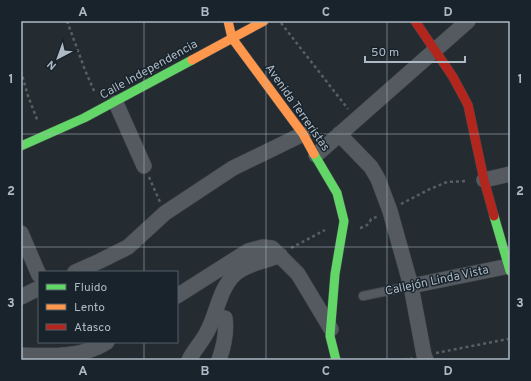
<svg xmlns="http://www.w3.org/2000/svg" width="531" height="381" viewBox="0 0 531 381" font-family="Overpass,sans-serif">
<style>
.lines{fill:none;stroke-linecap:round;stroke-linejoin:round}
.lane-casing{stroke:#42484c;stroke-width:10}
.street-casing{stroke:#42484c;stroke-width:16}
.fast-casing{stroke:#42484c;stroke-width:10}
.slow-casing{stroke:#42484c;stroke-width:10}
.jam-casing{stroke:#42484c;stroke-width:10}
.path{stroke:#585f63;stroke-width:2.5;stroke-dasharray:3 3;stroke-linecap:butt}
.lane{stroke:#545a60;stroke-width:8}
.street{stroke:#545a60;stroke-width:15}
.fast{stroke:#63d668;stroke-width:9}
.slow{stroke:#ff974d;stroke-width:9}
.jam{stroke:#b3261e;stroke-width:9}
.grid{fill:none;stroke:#adb9c4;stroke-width:1;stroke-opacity:0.55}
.labels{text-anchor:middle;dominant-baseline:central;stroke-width:3;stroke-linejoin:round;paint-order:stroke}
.street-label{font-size:12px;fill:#adb9c4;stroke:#18232b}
.neatline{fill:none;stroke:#adb9c4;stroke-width:1.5}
.grid-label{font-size:13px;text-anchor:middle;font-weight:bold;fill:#adb9c4}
</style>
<rect width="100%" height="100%" fill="#242c31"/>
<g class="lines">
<defs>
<path id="lane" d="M363,296L411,286"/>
<path id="street" d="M116,103L144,166
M339,134L371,167L378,179L390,211L411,286L424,355L426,360
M316,155L468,21
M484,180L510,174
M21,233L39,275
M75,272L100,261L128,247L165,213L233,168L303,134
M411,286L509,266
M177,296L248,251L263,247L272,248L298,274L331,329
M21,297L39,288
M21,355C49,356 83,358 107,342
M189,360C194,350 202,342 207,332C217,314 219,289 235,274C247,263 265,262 280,255
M219,360C224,346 227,333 225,318"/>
<path id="fast" d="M21,146L84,118L192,60
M314,154L337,193L344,221L335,274L330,336L336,360
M494,216L510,271"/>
<path id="slow" d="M228,21L232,38L303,134L314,154
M192,60L264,21"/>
<path id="jam" d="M415,21L453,77L468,105L484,180L494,216"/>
</defs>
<use href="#lane" class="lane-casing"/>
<use href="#street" class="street-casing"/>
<use href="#fast" class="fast-casing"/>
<use href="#slow" class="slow-casing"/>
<use href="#jam" class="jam-casing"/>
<path class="path" d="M67,21L85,70L95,93
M281,23L348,109
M21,71L28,96L38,122
M149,177L160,202
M401,204L430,189L447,182L467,181
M360,228C366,226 369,225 371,219L379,216
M291,248L325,230
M436,353L508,339
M405,360L412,358"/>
<use href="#lane" class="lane"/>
<use href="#street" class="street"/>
<use href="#fast" class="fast"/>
<use href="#slow" class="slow"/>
<use href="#jam" class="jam"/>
</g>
<path class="grid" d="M144,21V272M266,21V360M387,21V360M21,134H510M21,247H510M144,342V360"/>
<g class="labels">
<g class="street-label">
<text transform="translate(149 70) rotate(-29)">Calle Independencia</text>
<text transform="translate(297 108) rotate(55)">Avenida Terreristas</text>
<text transform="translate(437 281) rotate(-12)">Callejón Linda Vista</text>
</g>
</g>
<rect width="531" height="381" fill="none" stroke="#18232b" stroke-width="44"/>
<rect x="38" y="271" width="140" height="72" fill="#18232b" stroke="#545f68"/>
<rect x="46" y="284" width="20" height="6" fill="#63d668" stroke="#545f68"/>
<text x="74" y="291" font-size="12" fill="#adb9c4">Fluido</text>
<rect x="46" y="304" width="20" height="6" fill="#ff974d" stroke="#545f68"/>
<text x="74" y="311" font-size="12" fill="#adb9c4">Lento</text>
<rect x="46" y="324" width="20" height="6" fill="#b3261e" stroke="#545f68"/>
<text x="74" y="331" font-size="12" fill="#adb9c4">Atasco</text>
<g transform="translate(58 58) rotate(221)" stroke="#18232b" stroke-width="3" paint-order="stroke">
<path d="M0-3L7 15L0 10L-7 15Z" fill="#adb9c4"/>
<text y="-6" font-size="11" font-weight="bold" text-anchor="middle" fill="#adb9c4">N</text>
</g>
<path d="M365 56v6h100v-6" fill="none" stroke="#adb9c4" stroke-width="2"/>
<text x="371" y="56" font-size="12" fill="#adb9c4" stroke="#18232b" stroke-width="3" paint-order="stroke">50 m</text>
<rect x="22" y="22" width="487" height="337" class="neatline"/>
<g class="grid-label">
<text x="83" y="16">A</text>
<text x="205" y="16">B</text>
<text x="326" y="16">C</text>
<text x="448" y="16">D</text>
<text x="11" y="83">1</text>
<text x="520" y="83">1</text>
<text x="11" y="195">2</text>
<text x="520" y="195">2</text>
<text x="11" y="307">3</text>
<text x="520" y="307">3</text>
<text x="83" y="375">A</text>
<text x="205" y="375">B</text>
<text x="326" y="375">C</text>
<text x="448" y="375">D</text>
</g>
</svg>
